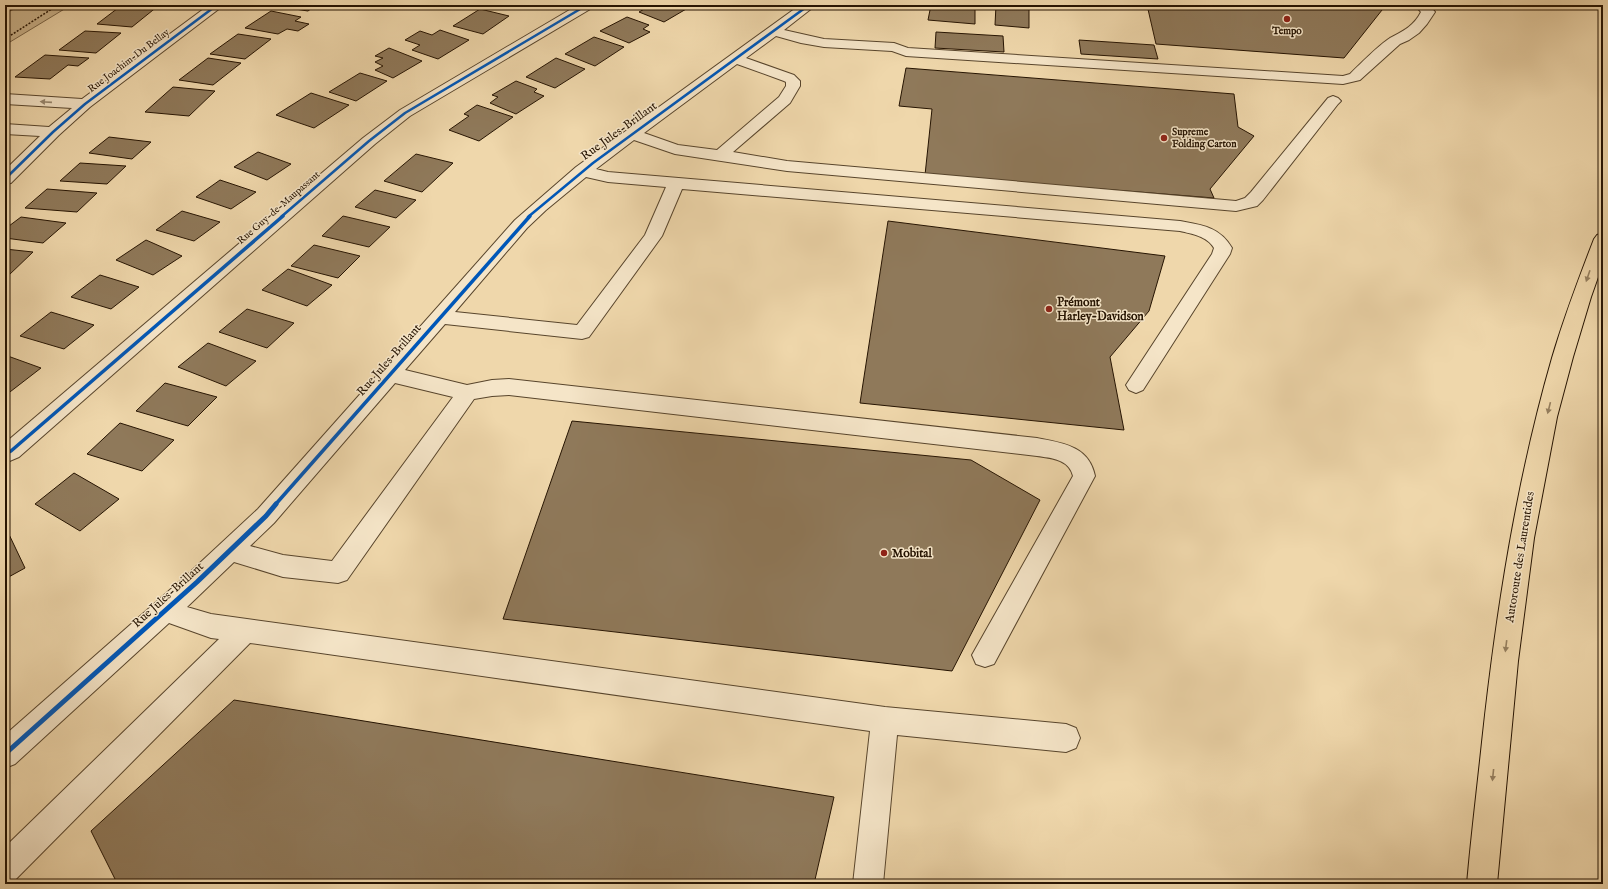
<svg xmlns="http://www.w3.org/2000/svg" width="1608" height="889" viewBox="0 0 1608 889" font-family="'IM FELL English',serif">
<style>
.green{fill:#cdb68e;stroke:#7a6548}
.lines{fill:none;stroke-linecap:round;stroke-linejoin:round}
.stream{fill:#766145;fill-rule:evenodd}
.building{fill:#8f795a;stroke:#261402}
.minor-casing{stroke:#58452c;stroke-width:2}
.highway-casing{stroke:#261402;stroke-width:2}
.path{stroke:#261402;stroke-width:1.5;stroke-dasharray:2 1.5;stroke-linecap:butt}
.minor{fill:#f5e5c8;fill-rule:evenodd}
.highway{fill:#efd7ab;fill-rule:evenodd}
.cycleway-far2-casing{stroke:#f5e5c8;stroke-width:4}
.cycleway-far1-casing{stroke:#f5e5c8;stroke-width:6}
.cycleway-casing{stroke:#f5e5c8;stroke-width:8}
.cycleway-far2{stroke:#0057b8;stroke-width:2.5}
.cycleway-far1{stroke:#0057b8;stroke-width:3.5}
.cycleway{stroke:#0057b8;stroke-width:5}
.oneway{fill:#98876f}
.oneway2{fill:#957f5f}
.poi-dot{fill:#8f2418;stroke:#f5e5c8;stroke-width:1.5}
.labels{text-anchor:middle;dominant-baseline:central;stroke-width:3;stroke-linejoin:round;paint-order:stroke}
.far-poi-label{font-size:10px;font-weight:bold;fill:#261402;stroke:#f5e5c8}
.far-street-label{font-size:10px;fill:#261402;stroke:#f5e5c8}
.street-label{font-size:12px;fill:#261402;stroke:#f5e5c8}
.poi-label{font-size:12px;font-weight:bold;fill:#261402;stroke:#f5e5c8;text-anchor:start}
</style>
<rect width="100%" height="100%" fill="#efd7ab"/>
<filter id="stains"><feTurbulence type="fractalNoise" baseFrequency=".005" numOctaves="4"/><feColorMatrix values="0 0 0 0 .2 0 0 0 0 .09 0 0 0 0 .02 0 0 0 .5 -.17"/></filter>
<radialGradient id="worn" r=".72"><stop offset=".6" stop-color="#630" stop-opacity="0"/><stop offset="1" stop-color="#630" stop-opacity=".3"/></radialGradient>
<path class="green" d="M5,5H71L5,45Z"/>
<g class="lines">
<path class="stream" d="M13,5H23L5,14V9Z"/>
</g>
<path class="building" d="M122,5H141L158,6L132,27L97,24Z
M277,5H316L308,11L275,6Z
M643,5H693L664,22L639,12L648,7Z
M931,5H975V24L928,20Z
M996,5H1029V28L995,25Z
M1147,5H1386L1344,58L1156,44Z
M480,9L509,16L483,34L453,26Z
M271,11L301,17L295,21L309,24L298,31L287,29L278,34L245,28Z
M627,17L649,25L643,29L650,32L629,43L600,31Z
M440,30L469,40L438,59L412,50L420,45L405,40L420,31L432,35Z
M85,31L121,33L96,53L59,50Z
M936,32L1003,36L1004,52L935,48Z
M238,34L271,39L245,59L210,54Z
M594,37L624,47L595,66L565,54Z
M1079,40L1154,45L1158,59L1081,54Z
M389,48L422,61L393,78L375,70L383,66L375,62L383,58L375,56Z
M45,55L89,58L78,66L68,65L50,79L15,77Z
M208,58L241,63L213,85L179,80Z
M556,58L585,69L555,88L526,77Z
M906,68L1234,94L1238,127L1254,136L1210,189L1214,198L925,175L932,109L899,106Z
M360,73L387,81L356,101L329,92Z
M516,81L537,89L534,92L544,96L516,114L490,103L498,97L492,95Z
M173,87L215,91L189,116L145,112Z
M311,93L349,105L314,128L276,115Z
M477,105L513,117L479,141L449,130L469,116L464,114Z
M109,137L151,142L132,159L89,153Z
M258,152L291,164L267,180L234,167Z
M416,154L453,163L422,192L384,181Z
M80,163L126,166L107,184L60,181Z
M220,180L256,192L231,209L196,197Z
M47,189L97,193L77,212L25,208Z
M375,190L416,200L396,218L355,207Z
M182,211L220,222L194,241L156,230Z
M343,216L390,227L369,247L322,236Z
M21,217L66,223L43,243L5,238V229Z
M888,221L1165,256L1149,311L1110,357L1124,430L860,403Z
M146,240L182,256L153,275L116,260Z
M314,245L360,256L338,278L291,266Z
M5,249L33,252L9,275L5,274Z
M288,269L332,285L307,306L262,290Z
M100,275L139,287L111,309L71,297Z
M247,309L294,323L267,348L219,332Z
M51,312L94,325L64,349L20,336Z
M208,343L256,361L226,386L178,367Z
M5,355L41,368L6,395H5Z
M165,383L217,397L188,426L136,411Z
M572,421L971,460L1040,500L952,671L503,619Z
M120,423L174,440L142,471L87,454Z
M74,473L119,499L80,531L35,504Z
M5,526L25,568L5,579Z
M234,700L834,797L814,884H111L115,879L91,831Z"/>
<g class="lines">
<defs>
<path id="minor" d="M209,5H224L90,107L59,135L11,183L5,184V170L40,136L5,134V124L49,127L72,108L5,104V94L82,99Z
M578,5H594L592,8L410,116L375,144L19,457L5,463V443L363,138L400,110Z
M800,5H816L784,30L824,39L894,43L908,48L1343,76L1350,74C1360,64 1379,45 1390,38C1403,31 1414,26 1421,12L1415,5H1429L1435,12L1427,24L1419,33L1409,40L1400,44L1360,80L1343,84L906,56L892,51L824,47L801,43L776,36L746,58L794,75L800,81V86L790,103L733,152L787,161L1236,201L1245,198L1251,192L1328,98L1333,96L1338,98L1341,101L1338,104L1263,200L1257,206L1236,211L787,171L675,154L634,140L596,169L608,172L1180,221C1202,225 1220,227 1232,248L1230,254L1143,390L1136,393L1129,390L1126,385L1212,254L1214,248C1207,236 1192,234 1180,231L682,189L662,236L589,337L582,339L445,324L405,370L467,385L492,380L509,379L1037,438C1063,443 1089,446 1095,476L994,664L985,667L976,664L972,655L1073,476C1069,459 1051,458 1037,456L509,395L492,396L474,399L347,580L338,583L283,577L234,562L187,607L211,614L885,707L1066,724L1076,728L1080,738L1076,748L1066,752L897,735L883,884H853L870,731L250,643L16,879L5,883V847L219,639L211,638L169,623L15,764L5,768V735L188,574L258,509L515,220L576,167ZM737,64L784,81L786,82V86L779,97L717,150L678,145L644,133ZM586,177L608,182L666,187L645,235L577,325L455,312L527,228L546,210ZM395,383L453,397L332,561L283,555L250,546L274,523Z"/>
<path id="highway" d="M1603,233V263L1591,297L1573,357L1557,417L1534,538L1518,661L1497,884H1467C1471,837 1477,790 1482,742C1496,613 1516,483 1552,358C1564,317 1579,278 1594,239L1597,235Z"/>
</defs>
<use href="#minor" class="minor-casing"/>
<use href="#highway" class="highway-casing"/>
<path class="path" d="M5,39L58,5"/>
<use href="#minor" class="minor"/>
<use href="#highway" class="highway"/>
<defs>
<path id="cycleway-far2" d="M5,179L53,132L85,104L217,5
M281,217L369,141L405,113L587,5
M528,217L593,163L809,5"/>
<path id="cycleway-far1" d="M5,454L11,451L283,216
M275,505L530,216"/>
<path id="cycleway" d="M5,754L197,582L266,516L276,504"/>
</defs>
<use href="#cycleway-far2" class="cycleway-far2-casing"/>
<use href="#cycleway-far1" class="cycleway-far1-casing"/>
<use href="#cycleway" class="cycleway-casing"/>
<use href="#cycleway-far2" class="cycleway-far2"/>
<use href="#cycleway-far1" class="cycleway-far1"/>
<use href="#cycleway" class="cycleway"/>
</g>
<defs><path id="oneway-solid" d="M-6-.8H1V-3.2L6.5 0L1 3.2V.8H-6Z"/></defs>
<use class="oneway" href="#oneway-solid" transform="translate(46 102) rotate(-176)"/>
<g class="oneway2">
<use href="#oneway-solid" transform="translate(1588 276) rotate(109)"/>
<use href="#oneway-solid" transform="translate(1549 408) rotate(104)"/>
<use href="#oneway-solid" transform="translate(1506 646) rotate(97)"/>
<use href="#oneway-solid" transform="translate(1493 775) rotate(96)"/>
</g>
<g class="poi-dot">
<circle cx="1287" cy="19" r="4"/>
<circle cx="1164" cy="138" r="4"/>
<circle cx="1049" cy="309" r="4"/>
<circle cx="884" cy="553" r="4"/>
</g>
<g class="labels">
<g class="far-poi-label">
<text x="1287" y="31">Tempo</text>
<text x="1172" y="132" text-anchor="start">Supreme<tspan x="1172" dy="12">Folding Carton</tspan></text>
</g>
<g class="far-street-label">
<text transform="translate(129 61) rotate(-37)">Rue Joachim-Du Bellay</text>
<text transform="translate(279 208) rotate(-41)">Rue Guy-de-Maupassant</text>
</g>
<g class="street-label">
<text transform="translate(619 131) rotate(-36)">Rue Jules-Brillant</text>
<text transform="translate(389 360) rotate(-49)">Rue Jules-Brillant</text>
<text transform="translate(1520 557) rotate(-81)">Autoroute des Laurentides</text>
<text transform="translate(168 595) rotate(-42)">Rue Jules-Brillant</text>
</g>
<g class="poi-label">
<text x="1057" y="302">Prémont<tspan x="1057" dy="14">Harley-Davidson</tspan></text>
<text x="892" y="553">Mobital</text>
</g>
</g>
<rect width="1608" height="889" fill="none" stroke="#efd7ab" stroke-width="20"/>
<rect x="6" y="6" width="1596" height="877" fill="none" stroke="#261402" stroke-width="2"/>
<rect x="10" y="10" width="1588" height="869" fill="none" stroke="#261402"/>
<rect width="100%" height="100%" filter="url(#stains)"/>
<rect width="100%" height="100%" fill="url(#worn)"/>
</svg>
